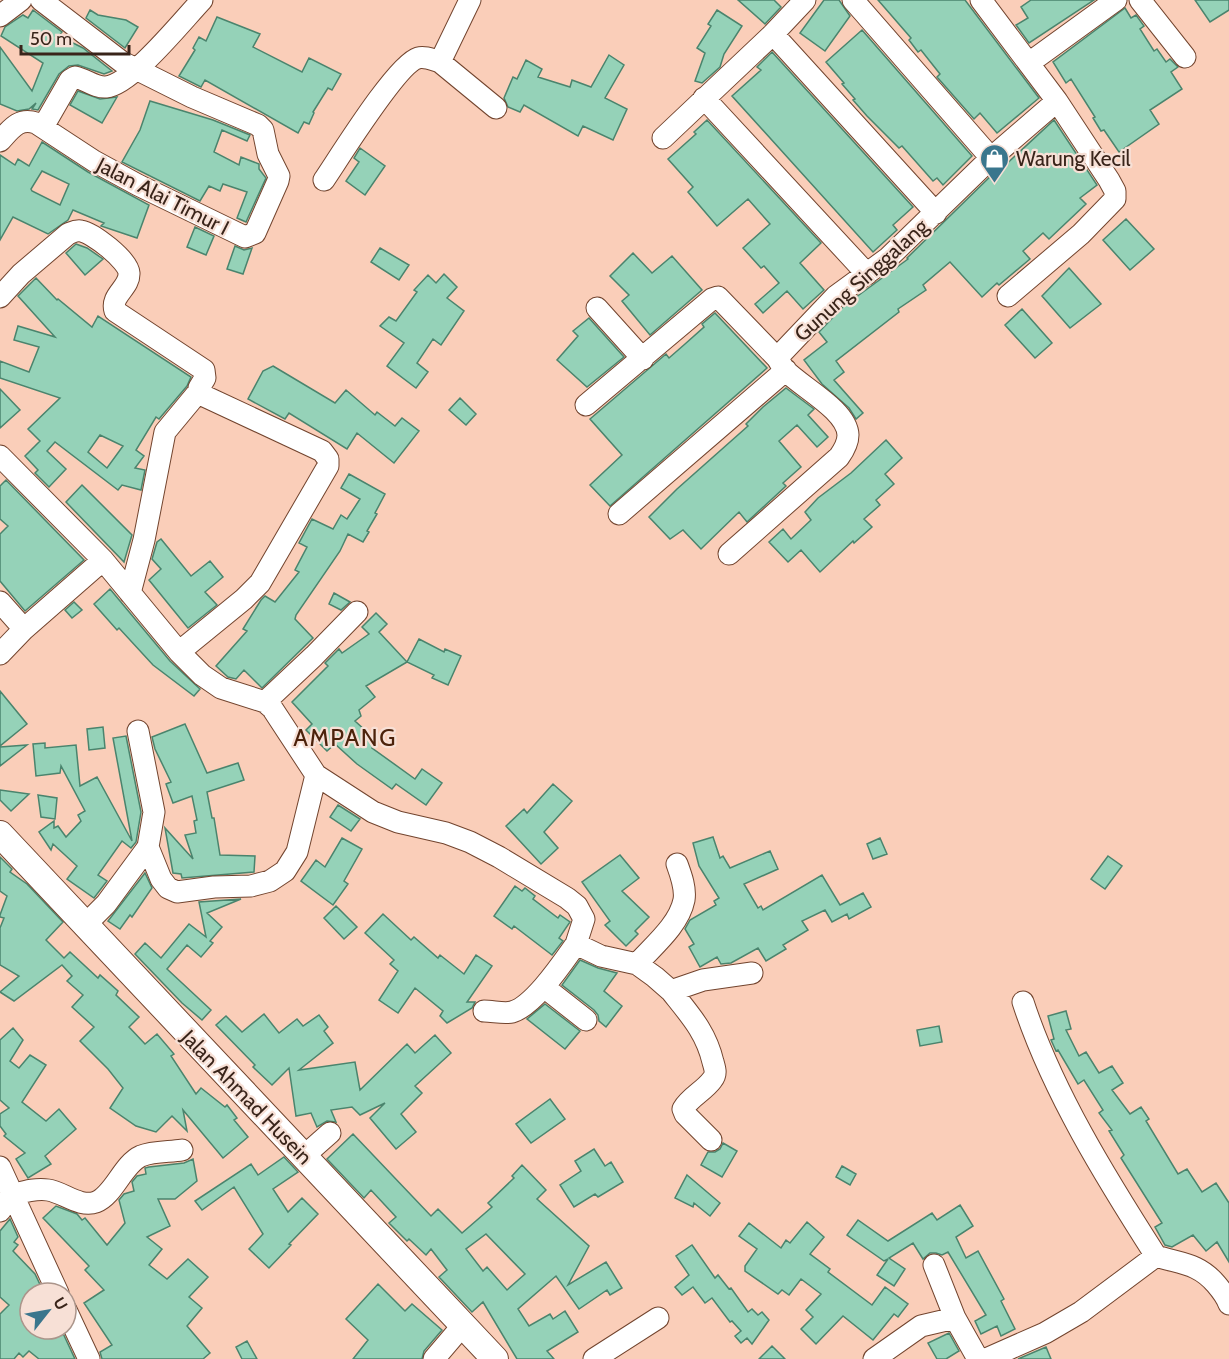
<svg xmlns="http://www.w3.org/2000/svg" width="1229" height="1359" viewBox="0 0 1229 1359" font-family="Cabin,sans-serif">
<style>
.building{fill:#95d2b8;stroke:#4a846d;stroke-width:1.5;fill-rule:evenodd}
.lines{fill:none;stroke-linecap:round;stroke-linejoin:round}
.minor-casing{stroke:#72442e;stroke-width:23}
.major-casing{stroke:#72442e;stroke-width:28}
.minor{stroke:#fff;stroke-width:21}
.major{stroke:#fff;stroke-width:26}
.labels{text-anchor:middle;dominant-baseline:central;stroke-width:4.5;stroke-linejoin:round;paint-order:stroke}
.poi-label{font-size:21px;fill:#39241a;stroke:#f7e0d6;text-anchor:start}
.street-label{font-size:21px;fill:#39241a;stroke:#f7e0d6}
.quarter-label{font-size:24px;letter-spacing:1.5px;fill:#4c220b;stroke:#f7e0d6}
</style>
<rect width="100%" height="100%" fill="#faceb9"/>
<path class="building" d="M738,0H774L781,7L765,24Z
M824,0H839L850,16L825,51L800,33Z
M878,0H965L1039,98L997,133L980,113L974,119L937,77L940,74L921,50L918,52L909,40L911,38Z
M1031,0H1094L1029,43L1016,25L1028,18L1021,7Z
M1195,0H1229V10L1210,22Z
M1125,8L1131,18L1136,15L1144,26L1140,29L1154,51L1157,49L1166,62L1170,59L1178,67L1171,72L1182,89L1150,110L1159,124L1119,152L1104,130L1101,131L1093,118L1095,117L1071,79L1066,83L1053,62Z
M33,10L62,32L59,36L83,48L112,71L104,74L78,65L69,66L59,74L38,110L32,109L36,103L29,109L17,111L0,104V47L32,91L43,63L1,36L5,27L23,15L28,18Z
M90,10L98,15L126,20L138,27L125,48L86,18Z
M717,10L742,26L724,54L720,67L702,83L695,81L705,53L697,48L711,26L708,24Z
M217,17L260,34L253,47L302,72L309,58L341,74L332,90L328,88L313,112L314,113L309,124L304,122L298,133L205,80L201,87L179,76L195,50L193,48L199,37L206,41Z
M862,30L972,156L943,185L937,178L933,181L902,146L899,148L867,116L853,100L855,99L842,84L844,83L826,62Z
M772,52L913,207L893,225L897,230L873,252L732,96L761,70L757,67Z
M609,55L624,65L605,98L627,109L613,140L583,126L578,136L524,105L520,112L508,107L504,98L513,77L517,79L526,60L542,69L538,77L570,87L572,80L591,87Z
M78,91L100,99L117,97L102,123L70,105Z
M150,101L213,120L250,135L247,141L222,130L214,152L239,165L241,157L259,164V169L266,178L246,222L237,218L247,192L223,184L220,191L209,186L200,201L122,162L140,130Z
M707,120L821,243L800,263L824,290L803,309L787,291L763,313L755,304L779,283L764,266L761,268L743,248L770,224L748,199L717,226L688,192L693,187L668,159L696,134L694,132Z
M1054,120L1097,185L1080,198L1086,204L1049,239L1043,233L1023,251L1030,259L999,285L997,283L982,297L950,262L923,285L926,290L898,309L899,312L836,361L844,372L834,380L863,413L856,419L849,408L822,384L804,360L827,342L819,332L844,306L908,259L907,258L1000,167L1001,169Z
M42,142L88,172L149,205L137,238L101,226L104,223L73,210L68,220L48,234L13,217L0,240V155L15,165L18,159L29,166ZM42,171L69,184L60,205L32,191L31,189Z
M360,148L385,166L365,195L346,181L359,162L354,158Z
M1126,219L1154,249L1130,270L1103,240Z
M195,227L214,236L206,255L187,247Z
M76,244L87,248L103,259L85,275L66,253Z
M235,246L244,250L252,248L243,274L227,269Z
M380,248L409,265L399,280L371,262Z
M633,253L652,273L672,256L702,290L650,335L622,301L629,295L610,276Z
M1069,268L1101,304L1070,328L1042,296Z
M444,274L457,287L447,298L464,311L441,345L433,339L417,363L428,372L416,388L387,366L404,343L380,326L389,317L396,321L417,292L414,290L428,275L436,283Z
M36,278L57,300L58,299L92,327L98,316L191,377L187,386L159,419L156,417L136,450L144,456L135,468L145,470L141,490L122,485L118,490L55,442L47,451L66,469L49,487L35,473L38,470L25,456L40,441L28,429L60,398L0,378V361L29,372L39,347L14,340L18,326L55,337L18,296ZM100,435L123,446L107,468L88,452Z
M1022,309L1052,343L1035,358L1005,325Z
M715,313L767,368L610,506L590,485L622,455L590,419L666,354L669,358L685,344L704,327L702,324Z
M589,318L624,357L587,387L557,360L578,336L573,331Z
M273,366L335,403L346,390L375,415L377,412L395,426L402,418L419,431L394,463L357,433L347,449L289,413L285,419L248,399L263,371Z
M786,388L814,409L808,415L828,437L817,447L797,425L779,441L801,467L783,483L786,486L747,522L739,512L701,549L683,530L670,539L649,517L677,489L748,426L746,424L763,407Z
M0,389L20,410L0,428Z
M460,398L476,414L466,425L449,410Z
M886,440L902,458L885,474L894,484L876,500L880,505L864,519L872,527L854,543L853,541L820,572L801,550L788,562L769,542L783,529L791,539L811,520L805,512L818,498L851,473Z
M349,474L385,494L375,513L377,514L367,531L369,532L363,542L348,534L340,551L296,615L295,619L313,638L262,688L244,670L236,679L228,677L216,666L247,631L243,629L261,600L265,596L275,602L299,572L295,570L307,547L299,543L312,519L333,529L341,515L347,519L360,499L341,488Z
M6,480L84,560L25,611L0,581V534L8,526L0,519V486Z
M82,485L132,535L124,562L66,502Z
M161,539L191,576L210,561L223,577L205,592L217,605L188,628L149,580L161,569L152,559L157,542Z
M110,589L170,661L200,689L194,696L153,665L119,628L117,630L94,604Z
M334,593L350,602L341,610L329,604Z
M74,602L82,610L72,618L65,610Z
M376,613L387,624L379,632L407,662L366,686L375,697L359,710L361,716L355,721L377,741L372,748L415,779L422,769L442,783L426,805L396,784L392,789L357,764L335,744L327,751L306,730L312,724L292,702L328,666L325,663L339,649L342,653L369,634L362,627Z
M419,639L444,652L445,649L461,656L448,685L432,678L434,675L407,662Z
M0,691L27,724L0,746Z
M185,724L207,773L238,763L244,780L207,792L212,818H214L220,855L255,856L254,872L182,878L181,874L173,873L165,828L193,859L185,835L196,833L194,821L197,820L192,796L173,803L166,784L171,782L155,749L152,737Z
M103,727L105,748L89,750L87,729Z
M126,736L141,812L136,842L131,848L122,841L98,875L107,881L94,898L67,879L77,866L53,844L51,850L39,832L54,821V828L58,826L66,837L81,821L78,815L85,811L61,766L60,773L36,776L33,744L45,743V748L76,745L80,786L97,777L132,841L113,738Z
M27,745L0,766V747Z
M553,784L572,801L544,832L558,848L541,864L506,826L524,809L527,813Z
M0,790L29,794L11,811L0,800Z
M38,795L57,798L55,819L41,817Z
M338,805L360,819L351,831L330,817Z
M713,837L720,858L723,856L730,868L770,851L778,869L744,884L758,908L761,906L763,910L822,875L840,905L863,893L871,907L849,919L847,914L832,922L825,910L802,921L808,930L783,945L786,949L766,961L758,948L731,963L721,964L717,957L700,967L689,947L694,944L685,929L690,920L716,905L714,901L719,898L699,866L693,843Z
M342,838L362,849L344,881L348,884L333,905L301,881L316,860L325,867Z
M880,838L887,854L873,859L867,844Z
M620,855L639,878L622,891L649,917L635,931L638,934L626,946L605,925L610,921L582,882Z
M1108,856L1122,866L1105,889L1091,879Z
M0,857L12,869L10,872L27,884L63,922L46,940L64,958L70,952L98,978L100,975L118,991L116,995L139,1017L129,1027L145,1044L157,1034L174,1054L171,1056L196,1094L201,1088L225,1107L227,1105L237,1118L234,1120L248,1137L223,1158L183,1110L187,1131L172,1116L156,1132L136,1126L110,1108L123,1088L108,1069L80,1041L94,1027L72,1007L83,995L67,981L72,976L62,965L14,1001L0,992L19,976L0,965V928L4,918L0,917V915L7,896L0,891Z
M145,873L152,888L132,917L130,915L120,929L108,921Z
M515,886L522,891L525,888L535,896L533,899L558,918L560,915L570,922L559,938L563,941L552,955L514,926L512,929L494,916Z
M241,899L207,913L222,927L210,941L213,943L201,957L187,945L167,969L211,1010L202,1020L182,1003L135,954L145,943L161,958L189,924L206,937L199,902Z
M336,906L357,927L344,939L324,918Z
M383,914L411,940L414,937L438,958L440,955L464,974L476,955L492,966L467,1002H475L472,1008L447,1023L440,1016L443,1011L415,988L398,1013L379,1000L398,971L390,964L394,960L365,933Z
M580,960L598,968L617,973L604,991L622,1006L606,1027L599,1021L598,1015L594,1010L562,985Z
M545,1004L580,1031L565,1049L527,1019Z
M1066,1011L1071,1029L1066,1030L1079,1056L1086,1052L1099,1073L1112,1066L1123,1083L1112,1090L1130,1114L1141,1107L1149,1119L1146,1121L1178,1174L1187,1169L1202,1192L1216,1183L1229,1203V1262L1217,1242L1206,1251L1193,1235L1172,1247L1165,1245L1155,1227L1162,1223L1121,1158L1124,1155L1109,1131L1112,1130L1099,1113L1103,1110L1084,1080L1078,1084L1058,1050L1056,1051L1051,1040L1054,1039L1048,1016Z
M264,1014L279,1033L297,1019L303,1026L319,1015L328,1027L324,1031L333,1043L299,1070L355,1062L360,1090L407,1044L415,1053L435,1035L451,1053L415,1086L422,1093L401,1114L416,1132L396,1149L370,1118L385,1103L360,1115L352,1107L331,1110L336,1122L327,1121L317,1127L311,1113L296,1116L289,1068L272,1085L253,1067L255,1065L216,1025L226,1016L242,1032Z
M939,1026L942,1042L920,1046L917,1030Z
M13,1028L23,1040L10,1061L19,1068L30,1055L46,1065L22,1102L46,1121L59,1109L76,1129L45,1156L51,1164L28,1178L16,1159L25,1153L4,1136L6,1134L0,1126V1114L9,1108L0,1100V1040Z
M550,1099L565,1119L531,1143L516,1124Z
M353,1134L431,1216L438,1209L462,1233L492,1207L488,1203L514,1178L512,1176L522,1165L546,1190L537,1199L589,1246L568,1285L606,1262L622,1288L610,1295L607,1290L579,1309L556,1276L518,1309L529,1326L550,1314L553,1319L565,1311L578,1332L547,1351L554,1359H517L483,1302L472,1312L439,1277L447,1270L431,1249L426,1255L409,1239L407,1241L389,1223L396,1217L371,1190L364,1198L327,1159ZM486,1234L525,1274L507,1290L487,1267L483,1271L466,1249Z
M723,1143L737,1151L722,1177L701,1165L708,1152H715L720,1149Z
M594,1149L605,1166L611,1162L623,1182L598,1197L595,1194L574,1207L560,1185L581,1171L575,1161Z
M284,1157L298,1172L273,1189L288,1212L302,1198L318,1214L289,1244L291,1245L269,1268L249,1249L263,1234L234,1187L202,1210L195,1201L251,1164L258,1175Z
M193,1159L197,1181L175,1199H158L170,1226L147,1237L162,1249L149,1265L167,1279L188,1259L208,1277L189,1297L202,1308L187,1326L210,1353L203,1359H102L100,1352L112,1345L84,1303L104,1290L85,1270L89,1266L43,1218L56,1206L77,1214L82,1220L85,1218L107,1245L125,1223L119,1200L124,1194L134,1191L132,1182L137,1176L146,1174L145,1168L149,1167L184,1163Z
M842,1166L856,1174L850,1185L836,1177Z
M687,1175L720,1203L710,1216L694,1203L693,1207L675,1198Z
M960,1205L973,1226L956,1237L966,1258L978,1251L1004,1299L1001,1301L1015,1329L1001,1336L997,1326L981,1334L975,1321L986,1315L948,1252L942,1255L936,1253H930L923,1259L913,1243L889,1258L905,1269L894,1286L877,1275L888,1259L884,1261L847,1235L858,1220L888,1241L932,1213L937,1220Z
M10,1219L18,1237L14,1242L18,1245L13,1251L35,1274L44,1293H30V1329H61L75,1359H39L29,1351L23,1357L19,1353L14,1359H0V1314L9,1305L0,1297V1231Z
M807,1222L824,1237L810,1254L830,1269L828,1272L872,1305L885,1287L908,1304L898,1317L894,1314L873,1340L843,1316L816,1344L801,1329L813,1317L806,1310L821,1294L801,1279L789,1295L782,1290L778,1294L745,1271V1266L757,1249L739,1236L749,1223L781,1248L786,1240L790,1243Z
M692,1245L715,1278L718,1275L729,1289L731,1288L748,1312L752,1309L758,1315L762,1312L769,1320L752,1344L747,1338L741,1343L735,1336L741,1331L732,1321L730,1322L712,1298L705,1303L693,1287L682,1295L675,1287L689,1275L676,1256Z
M378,1284L405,1311L412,1304L442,1330L424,1351L422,1359H353L368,1340L346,1319Z
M949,1333L959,1351L946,1359H937L928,1343Z
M247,1341L257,1359H242L236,1347Z
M772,1346L785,1359H759Z
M1046,1347L1051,1359H1018Z"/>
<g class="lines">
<defs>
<path id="minor" d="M853,0L991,158
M1140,0L1185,57
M0,16L21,0
M773,34L936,213
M440,62L470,0
M1029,63L1116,0
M704,98L867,274
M43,127L70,80L75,77C85,79 96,88 106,87C131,85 183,20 202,0
M663,138L773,34L805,0
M0,141C11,129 19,117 36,123L94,161L138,185L245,237L255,233L278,181L279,176L268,154L263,130L258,125L192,97L122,62L41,0
M324,180C339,158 397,64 418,58C425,56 433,60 440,62L496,108
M1008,296L1081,234L1115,199V191L1109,180L1057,101
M0,297L21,274L68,234C73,232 76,230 81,231C93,233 128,260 129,273C130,288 110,295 115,311L204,370L205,378L199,388L202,395L322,451L328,459V466L260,583L244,599L179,652
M597,308L643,359
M586,405L712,299L718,297L777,358
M0,456L103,560L179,652L202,675L221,688L265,702L272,708L316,775L373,812L398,822L446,833L470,842L499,857L567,898L577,906L584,919L576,944
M619,514L786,370
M729,554L839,457C844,450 848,443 848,435C847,410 801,387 785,370C782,367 780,362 777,358L836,296L888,258L991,158L1057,101L981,0
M130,593L144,540L165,432L199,391
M0,602L24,629
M0,654L24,629L103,560
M265,702L314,656L357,612
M148,847L161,879L168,888L177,892L214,887L251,886L270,881L285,871L297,852L316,775
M84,926L106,904L148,847L154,812L138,731
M637,964C653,946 679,925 684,900C686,888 681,875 677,864
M544,987L586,1020
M671,991C690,1015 706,1032 713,1062C715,1069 717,1074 712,1080C704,1091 690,1097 683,1109L685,1114L711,1140
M1023,1002C1052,1091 1106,1178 1156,1256C1181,1264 1198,1263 1216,1284C1222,1291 1226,1296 1229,1304
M484,1011C493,1011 504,1014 512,1012C534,1006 563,962 576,944L601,956L637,964L655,977L671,991L703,980L752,973
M304,1156L330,1133
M0,1167L58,1293
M0,1211L11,1195C23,1192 35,1188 48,1190C63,1192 80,1208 96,1202C114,1195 123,1164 141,1156C153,1151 170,1152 182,1150
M934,1265L955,1318L978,1359
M66,1310L89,1359
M434,1359L463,1325
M594,1359L658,1318
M874,1359L921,1326L955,1318
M986,1359L1045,1333L1081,1312L1156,1256"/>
<path id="major" d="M0,834L495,1359"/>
</defs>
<use href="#minor" class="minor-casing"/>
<use href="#major" class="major-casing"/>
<use href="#minor" class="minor"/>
<use href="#major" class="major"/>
</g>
<defs>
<symbol id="shop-pin" viewBox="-11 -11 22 30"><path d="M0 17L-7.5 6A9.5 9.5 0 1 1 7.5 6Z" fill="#3a768d" stroke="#f7e0d6"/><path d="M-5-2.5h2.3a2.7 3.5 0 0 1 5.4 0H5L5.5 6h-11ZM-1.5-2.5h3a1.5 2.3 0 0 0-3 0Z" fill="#fff"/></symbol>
</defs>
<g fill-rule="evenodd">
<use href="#shop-pin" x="978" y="142" width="33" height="45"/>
</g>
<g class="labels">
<g class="poi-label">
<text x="1016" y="158">Warung Kecil</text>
</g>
<g class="street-label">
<text transform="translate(163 196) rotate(27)">Jalan Alai Timur I</text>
<text transform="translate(861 280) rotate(-42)">Gunung Singgalang</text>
<text transform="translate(247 1097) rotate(46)">Jalan Ahmad Husein</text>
</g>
<g class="quarter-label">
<text x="345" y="737">AMPANG</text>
</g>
</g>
<g transform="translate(48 1311) rotate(59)"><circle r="28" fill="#f7e0d6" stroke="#ab958b" stroke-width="1.5"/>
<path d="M0-4.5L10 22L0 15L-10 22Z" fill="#3a768d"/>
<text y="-9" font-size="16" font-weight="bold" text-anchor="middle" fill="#39241a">U</text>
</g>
<path d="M21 45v9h108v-9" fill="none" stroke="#39241a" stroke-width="3"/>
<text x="30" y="45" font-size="18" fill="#39241a" stroke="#f7e0d6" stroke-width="4.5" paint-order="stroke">50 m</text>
</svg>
